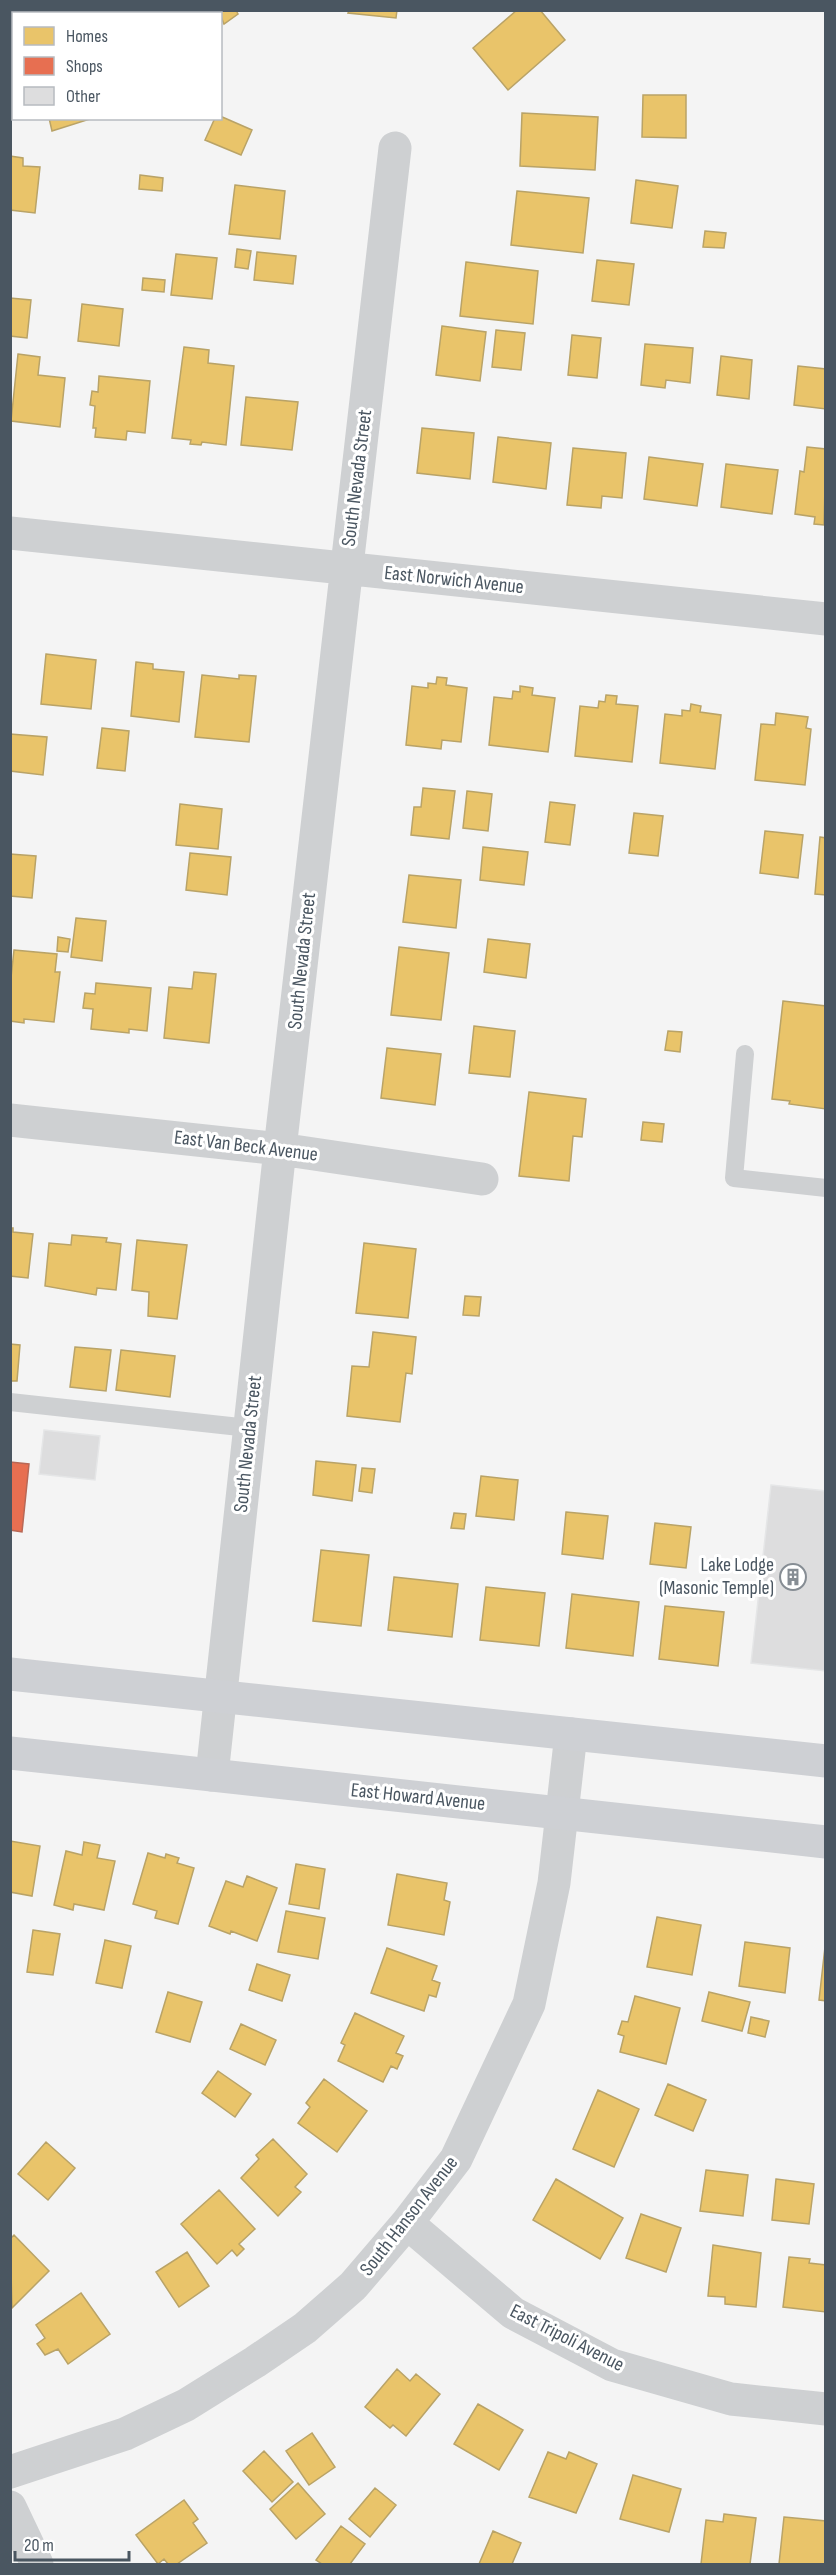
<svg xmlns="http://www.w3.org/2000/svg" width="836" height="2575" viewBox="0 0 836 2575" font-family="'Sofia Sans Condensed',sans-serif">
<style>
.homes{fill:#e9c46a;stroke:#b9a367;stroke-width:1.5}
.shops{fill:#e76f51;stroke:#b86856;stroke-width:1.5}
.building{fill:#ddddde;stroke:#e5e6e7;stroke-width:1.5}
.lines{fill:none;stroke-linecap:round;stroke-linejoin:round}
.lane{stroke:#ced0d2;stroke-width:18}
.street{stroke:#ced0d2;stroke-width:33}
.secondary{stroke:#ced0d4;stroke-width:33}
.labels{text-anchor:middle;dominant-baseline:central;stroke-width:6;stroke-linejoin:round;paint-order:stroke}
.street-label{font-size:20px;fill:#4a5661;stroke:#fff}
.poi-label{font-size:20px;fill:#4a5661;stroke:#fff;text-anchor:end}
</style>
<rect width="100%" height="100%" fill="#f4f4f4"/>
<path class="homes" d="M214,10H236L238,14L224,24L220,14Z
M349,10H397L396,18L348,13Z
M517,10H540L565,40L508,90L473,48Z
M643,95H686V138L642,137Z
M522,113L598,117L595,170L520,166Z
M220,116L252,130L241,155L205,140L215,118H220Z
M49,118H90V119L52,131Z
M10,156L23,158V166L40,167L35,213L10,210Z
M140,175L163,178L162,191L139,189Z
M636,180L678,186L672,228L631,223Z
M235,185L285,191L280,239L229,234Z
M517,191L589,198L583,253L511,245Z
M705,231L726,233L724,248L703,247Z
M237,249L251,251L248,269L235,267Z
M257,252L296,256L293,284L254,280Z
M176,254L217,258L212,299L171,295Z
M597,260L634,264L629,305L592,301Z
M466,262L538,271L533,324L460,316Z
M143,278L165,280L164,292L142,290Z
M10,298L31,300L27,338L10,336Z
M82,304L123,309L119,346L78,341Z
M442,326L486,332L480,381L436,375Z
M496,330L525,333L521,370L492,367Z
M572,335L601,338L597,378L568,375Z
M645,344L693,348L690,383L666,380L665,388L641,385Z
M184,347L209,350L208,363L234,366L226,445L202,442L201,445L190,444L191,440L172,438Z
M18,354L40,357L38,375L65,378L60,427L11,421Z
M721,356L752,360L749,399L717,395Z
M798,366L826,369V409L794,405Z
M99,376L150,381L145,433L127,431L126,440L95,437L96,428H93L95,406L90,405L92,391L98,392Z
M246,397L298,402L292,450L241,445Z
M422,428L474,433L470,479L417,473Z
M498,437L551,443L546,489L493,482Z
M807,447L826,449L824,525L814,524L815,517L795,514L800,471L804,472Z
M573,448L626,453L622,498L602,496L601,508L567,505Z
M649,457L703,464L697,506L644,499Z
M726,464L778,470L772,514L721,507Z
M46,654L96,660L91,709L41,704Z
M136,662L153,664V669L184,672L179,722L131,716Z
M202,675L239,679V675L256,676L249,742L195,737Z
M437,677L447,678L446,685L467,688L461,742L442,740L441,749L406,745L412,686L428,688V683L436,684Z
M520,686L533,688L532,695L555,698L548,752L489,745L494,697L512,699L513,691L520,692Z
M606,695L617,696L616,704L638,706L632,762L575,756L580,706L598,708L599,701L605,702Z
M691,704L701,706L700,712L721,715L715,769L660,763L665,714L682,716V710L690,711Z
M776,713L808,717L806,728L811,729L805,785L755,780L761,724L775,725Z
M102,728L129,731L125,771L97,768Z
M10,734L47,737L43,775L10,771Z
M423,788L455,791L449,839L411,835L414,807H421Z
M467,791L492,794L488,831L463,828Z
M550,802L575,805L570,845L545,842Z
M180,804L222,809L218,849L176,845Z
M634,813L663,816L658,856L629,853Z
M765,831L803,835L798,878L760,873Z
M820,837L826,838V895L815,894Z
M483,847L528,852L524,885L480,880Z
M190,853L231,857L227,895L186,890Z
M10,854L36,856L32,898L10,896Z
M409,875L461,880L456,928L403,922Z
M76,918L106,921L102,961L71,957Z
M58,937L70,939L68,952L57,951Z
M488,939L530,944L526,978L484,972Z
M399,947L449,953L441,1020L391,1015Z
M14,950L57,954L55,972H60L54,1022L24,1019V1023L10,1021V987Z
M194,972L216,974L209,1043L164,1038L169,987L192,989Z
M96,983L151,988L147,1031L129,1029V1033L91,1029L93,1009L83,1008L85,993L95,994Z
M783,1001L826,1006V1109L789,1104L790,1101L772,1099Z
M474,1026L515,1031L510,1077L469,1073Z
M668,1031L682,1032L680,1052L665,1050Z
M387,1048L441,1054L435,1105L381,1098Z
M529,1092L586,1099L582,1137L573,1136L569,1181L519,1176Z
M643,1122L664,1124L662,1142L641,1140Z
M10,1228H13V1232L33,1234L28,1278L10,1276Z
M72,1235L107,1238L106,1242L121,1244L116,1290L97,1288L96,1295L45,1286L49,1243L71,1245Z
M137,1240L187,1245L177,1319L148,1316L149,1292L132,1290Z
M364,1243L416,1249L408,1318L356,1313Z
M465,1296L481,1297L479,1316L463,1315Z
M373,1332L416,1337L412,1374L406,1373L400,1422L347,1416L352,1366L369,1367Z
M10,1344L20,1345L17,1381H10Z
M75,1347L111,1350L106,1391L70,1387Z
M121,1350L175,1356L170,1397L116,1390Z
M316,1461L356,1465L352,1501L313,1495Z
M362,1468L375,1469L372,1493L359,1491Z
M481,1476L518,1480L514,1520L476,1516Z
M566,1512L608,1516L603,1559L562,1554Z
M454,1513L466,1514L464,1529L451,1528Z
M655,1523L691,1527L686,1568L650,1564Z
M321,1550L369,1555L361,1626L313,1621Z
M394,1577L458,1584L452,1637L388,1630Z
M486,1587L545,1593L539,1646L480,1640Z
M572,1594L639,1602L633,1656L566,1648Z
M665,1606L724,1612L718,1666L659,1659Z
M10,1841L40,1846L32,1896L10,1892Z
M84,1842L100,1845L97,1858L115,1861L104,1910L74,1904L73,1910L54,1905L66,1851L82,1855Z
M148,1853L165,1858L166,1854L179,1858L177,1863L194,1868L178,1924L155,1918L157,1911L133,1904Z
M296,1864L325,1869L319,1909L289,1904Z
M397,1874L447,1883L444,1900L450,1902L444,1935L388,1925Z
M247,1876L277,1888L257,1941L231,1931L230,1934L209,1926L226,1881L243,1887Z
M286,1911L325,1918L318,1959L278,1952Z
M657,1917L701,1925L692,1975L647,1967Z
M33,1930L60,1934L53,1975L27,1972Z
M105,1940L131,1946L122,1988L96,1983Z
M745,1942L790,1948L785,1993L739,1986Z
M825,1947H826V2001L819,2000Z
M387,1948L437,1966L432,1980L440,1983L436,1997L429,1995L424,2011L371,1993Z
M257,1964L290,1975L282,2001L249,1990Z
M168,1992L202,2002L190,2042L156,2032Z
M709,1992L750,2002L742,2031L702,2021Z
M635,1996L680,2008L666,2064L620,2052L624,2036L618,2034L622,2021L628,2022Z
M355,2013L404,2036L396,2053L403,2056L397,2069L391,2066L383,2082L338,2061L345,2045L341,2043Z
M751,2017L769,2021L765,2037L748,2033Z
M241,2024L276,2040L265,2065L230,2049Z
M218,2071L251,2094L235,2117L202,2093Z
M324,2079L367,2111L337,2152L298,2123L310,2107L306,2103Z
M668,2084L706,2100L693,2131L655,2115Z
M598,2090L639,2109L614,2167L573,2149Z
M273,2139L307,2174L295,2187L301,2192L278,2216L241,2178L259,2159L256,2155Z
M46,2142L75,2168L48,2200L18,2174Z
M706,2170L748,2175L743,2216L700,2211Z
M556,2179L623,2218L600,2259L533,2220Z
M776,2179L814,2184L809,2224L772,2220Z
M219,2190L255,2229L239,2244L244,2249L237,2256L232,2250L217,2264L181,2224Z
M641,2214L681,2228L666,2272L626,2258Z
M14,2235L49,2271L12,2308L10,2239Z
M713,2245L761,2253L756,2307L725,2304V2297L708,2296Z
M187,2252L209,2286L179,2307L156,2272Z
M789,2257L810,2259L809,2263L826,2265V2312L783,2307Z
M81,2293L110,2334L68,2364L58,2349L45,2355L37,2344L45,2338L36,2325Z
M397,2369L410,2381L416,2374L440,2394L406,2436L393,2425L390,2428L365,2407Z
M478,2404L523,2430L499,2470L454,2444Z
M312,2433L335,2467L309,2485L286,2451Z
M264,2451L293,2482L272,2502L243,2471Z
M548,2452L566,2459L569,2452L597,2464L576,2513L529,2497Z
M633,2475L681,2489L669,2532L620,2519Z
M298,2483L325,2514L296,2539L270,2509Z
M375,2488L396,2505L370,2537L349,2519Z
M184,2500L198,2519L193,2523L207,2543L177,2564H168L164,2559L158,2564L136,2535Z
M724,2514L756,2518L750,2564H701L706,2520L723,2522Z
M784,2517L826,2521V2564H779Z
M341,2526L365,2544L350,2564H322L316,2560Z
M493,2531L521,2543L512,2564H479Z"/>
<path class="shops" d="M10,1462L29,1464L22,1532L10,1530Z"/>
<path class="building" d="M44,1430L100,1436L95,1480L39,1474Z
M771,1485L826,1491V1671L751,1663Z"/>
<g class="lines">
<path class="lane" d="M745,1054L734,1178L826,1188
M10,1402L249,1428"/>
<path class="street" d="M10,533L826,619
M10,1120L280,1149L482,1179
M212,1775L280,1149L395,148
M407,2223L513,2313L612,2365L731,2399L826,2409
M10,2472L125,2434L186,2405L255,2362L305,2328L353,2286L407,2223L456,2159L529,2004L554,1883L571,1734
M10,2507L37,2564"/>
<path class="secondary" d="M10,1674L826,1761
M10,1753L826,1842"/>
</g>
<defs>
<symbol id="building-ring" viewBox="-11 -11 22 22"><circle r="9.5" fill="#fff" stroke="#868d94" stroke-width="1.5"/><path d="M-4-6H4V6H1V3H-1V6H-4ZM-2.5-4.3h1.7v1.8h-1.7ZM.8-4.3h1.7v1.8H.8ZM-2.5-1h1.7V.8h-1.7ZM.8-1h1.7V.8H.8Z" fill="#868d94"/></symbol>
</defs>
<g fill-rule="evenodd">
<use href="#building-ring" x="778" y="1562" width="30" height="30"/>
</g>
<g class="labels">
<g class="street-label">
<text transform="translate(357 478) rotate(-83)">South Nevada Street</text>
<text transform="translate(454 580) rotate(6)">East Norwich Avenue</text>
<text transform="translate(302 961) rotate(-84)">South Nevada Street</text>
<text transform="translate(246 1146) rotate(7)">East Van Beck Avenue</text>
<text transform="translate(248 1444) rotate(-84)">South Nevada Street</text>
<text transform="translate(418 1797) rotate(6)">East Howard Avenue</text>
<text transform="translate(409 2216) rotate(-52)">South Hanson Avenue</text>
<text transform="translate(567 2338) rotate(27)">East Tripoli Avenue</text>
</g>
<g class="poi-label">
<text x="774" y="1565">Lake Lodge<tspan x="774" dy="23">(Masonic Temple)</tspan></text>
</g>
</g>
<rect width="836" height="2575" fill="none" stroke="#4a5661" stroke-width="24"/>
<rect x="12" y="12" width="210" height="108" fill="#ffffff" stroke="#b7bbc0" stroke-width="1.5"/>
<rect x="24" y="27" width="30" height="18" fill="#e9c46a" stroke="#b7bbc0" stroke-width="1.5"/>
<text x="66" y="42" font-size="18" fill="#4a5661">Homes</text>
<rect x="24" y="57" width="30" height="18" fill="#e76f51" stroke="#b7bbc0" stroke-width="1.5"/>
<text x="66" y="72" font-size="18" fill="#4a5661">Shops</text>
<rect x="24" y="87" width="30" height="18" fill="#ddddde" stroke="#b7bbc0" stroke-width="1.5"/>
<text x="66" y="102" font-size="18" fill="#4a5661">Other</text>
<path d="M15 2551v9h114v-9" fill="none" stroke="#4a5661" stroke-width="3"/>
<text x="24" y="2551" font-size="18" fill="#4a5661" stroke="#ffffff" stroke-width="4.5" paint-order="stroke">20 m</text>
</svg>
